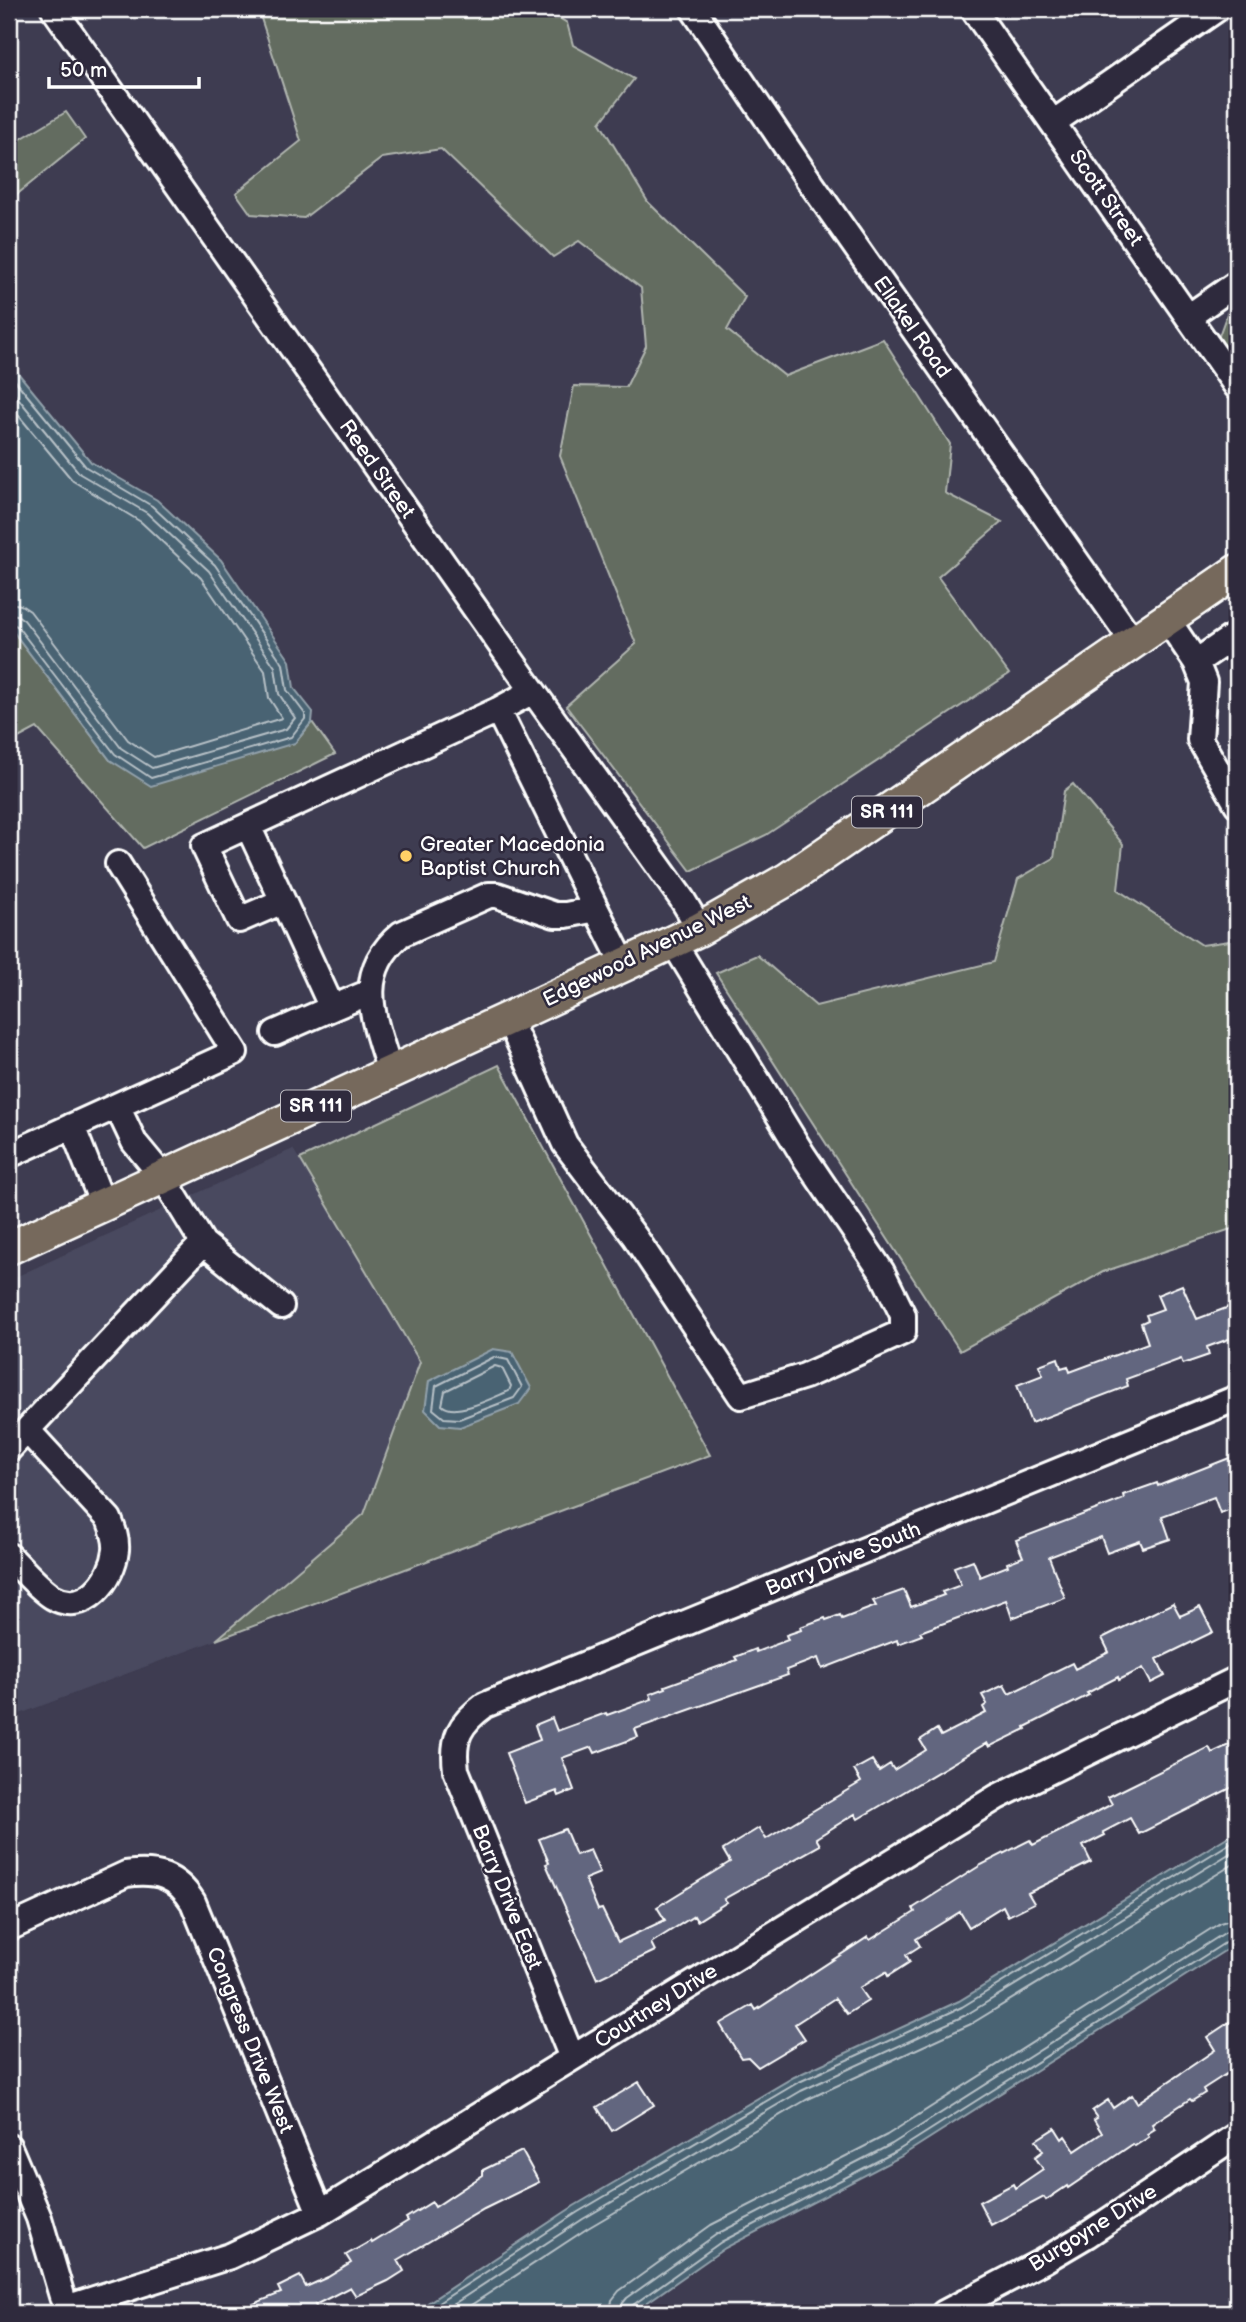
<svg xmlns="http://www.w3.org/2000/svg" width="1246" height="2322" viewBox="0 0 1246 2322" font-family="'Balsamiq Sans',sans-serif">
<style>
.built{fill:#49495f}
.green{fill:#636c60;stroke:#b1b6b0;stroke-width:2}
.water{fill:#4a6373;stroke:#92a1ab;stroke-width:2}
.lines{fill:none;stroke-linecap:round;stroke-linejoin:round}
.shore{stroke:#b7c1c7;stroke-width:2}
.building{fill:#62667f;stroke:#fff;stroke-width:2}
.minor-casing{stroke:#fff;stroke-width:30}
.major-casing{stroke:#fff;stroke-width:37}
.minor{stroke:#2f2a3d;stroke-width:24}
.major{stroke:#76695c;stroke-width:32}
.poi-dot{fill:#ffd166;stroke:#2f2a3d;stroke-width:2.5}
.labels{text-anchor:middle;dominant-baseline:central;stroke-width:5;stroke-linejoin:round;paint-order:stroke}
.shield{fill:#2f2a3d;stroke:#c1bfc5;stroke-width:2}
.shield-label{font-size:19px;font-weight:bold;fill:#fff}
.street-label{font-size:21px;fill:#fff;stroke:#2f2a3d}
.poi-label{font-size:21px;fill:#fff;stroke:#2f2a3d;text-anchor:start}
</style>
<rect width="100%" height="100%" fill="#3e3c51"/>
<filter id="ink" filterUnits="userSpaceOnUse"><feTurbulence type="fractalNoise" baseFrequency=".0143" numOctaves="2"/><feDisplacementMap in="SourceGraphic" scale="14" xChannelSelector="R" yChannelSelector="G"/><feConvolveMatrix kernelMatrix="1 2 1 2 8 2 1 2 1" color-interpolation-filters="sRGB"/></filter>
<g filter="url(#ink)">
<path class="built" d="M293,1149L420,1362L364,1514L216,1640L9,1718V1280Z"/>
<path class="green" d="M258,9H545L567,23L573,45L634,79L600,123L648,202L745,297L727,330L785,376L883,339L950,444L945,493L1002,522L938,577L1009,674L766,835L691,871L566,706L636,644L560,456L574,386L626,387L646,346L641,288L579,241L553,257L441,149L382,158L304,218L251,214L236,193L301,141Z
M66,112L85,139L9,201V146Z
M1237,296V370L1216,344L1232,300Z
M9,626L110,760L295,743L312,722L335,754L143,848L37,728L9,743Z
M1073,784L1123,844L1118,890L1202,945L1237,940V1227L1103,1272L960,1351L716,973L757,955L816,1006L994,962L1018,879L1054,858L1064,791Z
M499,1065L710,1455L216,1640L364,1514L420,1362L300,1159Z"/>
<path class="water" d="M9,362L91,462L157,500L221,560L290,661L294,688L313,712L312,722L295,743L151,786L110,760L9,626Z
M493,1349L512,1352L531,1388L519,1404L460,1427L440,1425L425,1410L429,1381Z
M1237,1831V1943L900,2157L725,2248L632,2313H407L423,2306L574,2206L794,2077L959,2001Z"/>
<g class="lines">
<path class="shore" d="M9,373L86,467L152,506L215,565L283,664L287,690L305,714V719L291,737L151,778L115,754L17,626L9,623
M9,387L80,474L147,513L209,571L275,667L279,694L295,718L286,729L152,768L121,748L24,620L17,615L9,614
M9,404L73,481L141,522L201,578L265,671L269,698L282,718L154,757L128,740L30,611L21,605L9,603
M494,1357L508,1360L522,1387L514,1398L459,1419L444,1418L433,1409L436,1386Z
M495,1366L502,1368L511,1386L509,1391C494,1397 455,1418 442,1405L445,1391Z
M423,2313L578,2212L797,2083L962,2007L1237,1839
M440,2313L583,2219L801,2091L966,2015L1237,1849
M459,2313L588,2228L806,2100L971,2024L1237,1862
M610,2313L612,2300L619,2291L711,2225L887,2135L1220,1923L1237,1918
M621,2313L622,2304L627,2298L717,2234L892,2144L1226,1932L1237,1929
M629,2313L633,2305L721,2242L897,2151L1231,1939L1237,1938"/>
</g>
<path class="building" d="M1182,1285L1197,1319L1237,1304V1336L1207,1347L1209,1355L1183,1364L1181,1359L1126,1379L1128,1386L1031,1423L1017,1385L1043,1375L1039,1365L1058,1358L1061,1368L1068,1366L1070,1372L1148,1343L1141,1323L1148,1320L1146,1315L1163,1309L1157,1295Z
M1237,1455V1507L1220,1513L1214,1497L1162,1516L1170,1539L1143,1548L1140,1541L1107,1553L1101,1537L1049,1557L1065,1598L1012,1618L1006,1600L920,1632L922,1635L898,1644L897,1640L822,1669L818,1658L786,1670L788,1675L635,1729L638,1737L595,1753L592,1747L562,1758L574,1790L559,1796L557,1791L525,1803L506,1753L540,1740L535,1725L552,1718L557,1731L606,1713L607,1715L652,1699L650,1694L666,1688L665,1686L737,1660L735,1657L755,1649L756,1652L788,1640L786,1635L801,1630L800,1627L825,1618L826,1620L840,1615L842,1619L876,1606L873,1601L904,1590L911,1607L944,1595L942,1592L961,1585L954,1567L973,1560L980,1577L1008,1566L1007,1563L1023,1557L1016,1540L1124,1499L1123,1495L1157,1483L1158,1486Z
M1173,1603L1180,1616L1200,1607L1213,1632L1157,1659L1165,1676L1151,1683L1143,1668L1119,1680L1118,1677L1087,1693L1089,1695L1025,1727L1026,1729L989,1747L987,1743L858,1819L855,1814L816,1838L820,1845L724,1899L727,1902L697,1921L694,1916L651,1943L655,1951L597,1979L546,1864L549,1863L539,1839L565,1829L576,1855L590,1850L600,1873L585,1879L598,1910L602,1909L618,1942L665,1920L657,1907L730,1862L723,1850L759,1828L766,1839L861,1782L854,1770L872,1760L879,1771L890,1764L894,1770L926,1750L920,1740L937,1729L941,1736L986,1713L983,1707L987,1704L982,1695L1004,1685L1009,1694L1072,1663L1075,1669L1109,1652L1102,1638Z
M1233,1743L1237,1751V1785L1139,1834L1130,1818L1103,1832L1105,1835L1083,1846L1091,1862L1028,1893L1034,1903L1008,1916L1003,1906L969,1927L960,1912L916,1939L920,1946L906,1955L910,1962L888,1976L886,1972L859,1988L868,2001L847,2014L835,1998L795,2024L805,2039L758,2067L748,2057L741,2058L720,2024L753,2005L756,2010L868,1937L870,1940L915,1912L913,1908L981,1865L1030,1840L1033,1845L1072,1825L1112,1804L1108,1797L1209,1747L1212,1753Z
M1237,2017V2067L1203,2089L1205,2093L1192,2101L1190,2099L1152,2124L1155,2129L1147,2134L1149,2137L1135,2146L1133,2144L1068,2188L1067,2186L1046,2200L1044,2197L991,2225L979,2202L1013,2184L1015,2188L1043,2169L1035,2157L1043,2151L1036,2140L1055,2128L1062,2139L1065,2136L1075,2151L1102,2133L1094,2120L1097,2118L1092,2111L1108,2100L1113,2108L1132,2095L1137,2103L1215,2050L1207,2037Z
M639,2082L654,2105L612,2131L597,2107Z
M522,2151L539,2182L484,2209L398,2260L404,2271L388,2281L356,2296L350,2287L315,2305L319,2313H231L281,2293L278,2287L300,2276L306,2287L328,2277L351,2263L346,2255L371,2241L372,2243L408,2221L406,2218L432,2202L435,2207L483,2175V2170Z"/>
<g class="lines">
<defs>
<path id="minor" d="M54,9L533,691L682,899L700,929
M693,9L806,176L1134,643
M973,9L1237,387
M1054,122L1217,9
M1188,317L1237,283
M1167,619L1196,662L1237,634
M1196,662L1204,682L1200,740L1237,804
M498,710L596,909
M248,826L283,901
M370,992L332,1008L283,901L239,920L204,846L498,710L533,691
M508,1018L565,1144L635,1237L741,1396L805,1376L903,1332V1315L882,1272L803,1155L673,942
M275,1033L332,1008
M390,1072C375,1021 352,975 401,934L489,895H497L555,915H566L596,909L624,965
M72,1126L103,1205
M9,1155L235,1052L118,864
M203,1243L281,1306
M9,1449L203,1243L163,1177L134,1142L117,1106
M9,1556C23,1569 37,1587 53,1597C85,1616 113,1579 116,1550C117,1539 113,1529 109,1519L27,1430
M9,1928L126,1874C157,1870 176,1875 193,1902L320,2213
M572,2058L456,1770C452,1738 459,1724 485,1705L1237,1398
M9,2147L39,2218L67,2313
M66,2308L230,2256L320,2213L997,1797L1237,1679
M944,2313L1043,2261L1087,2235L1237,2135"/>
<path id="major" d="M9,1248L624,965L700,929L788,879L1237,571"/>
</defs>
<use href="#minor" class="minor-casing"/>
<use href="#major" class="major-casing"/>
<use href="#minor" class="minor"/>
<use href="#major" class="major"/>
</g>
</g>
<circle class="poi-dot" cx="406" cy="856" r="7"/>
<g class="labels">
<g class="shield">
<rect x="852" y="796.5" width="70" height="31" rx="5"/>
<rect x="281" y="1090.5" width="70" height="31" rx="5"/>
</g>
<g class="shield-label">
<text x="887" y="812">SR 111</text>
<text x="316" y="1106">SR 111</text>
</g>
<g class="street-label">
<text transform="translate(1106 198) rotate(55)">Scott Street</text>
<text transform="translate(912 327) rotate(55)">Ellakel Road</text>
<text transform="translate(377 469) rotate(55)">Reed Street</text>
<text transform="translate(647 951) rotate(-26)">Edgewood Avenue West</text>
<text transform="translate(843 1559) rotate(-22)">Barry Drive South</text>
<text transform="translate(507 1897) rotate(68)">Barry Drive East</text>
<text transform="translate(656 2006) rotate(-32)">Courtney Drive</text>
<text transform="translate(250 2040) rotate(68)">Congress Drive West</text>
<text transform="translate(1093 2228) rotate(-32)">Burgoyne Drive</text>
</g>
<g class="poi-label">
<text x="420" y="844">Greater Macedonia<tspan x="420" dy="24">Baptist Church</tspan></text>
</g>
</g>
<rect width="1246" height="2322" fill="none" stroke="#2f2a3d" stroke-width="35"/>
<rect x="18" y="18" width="1211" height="2287" fill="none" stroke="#fff" stroke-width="2.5" filter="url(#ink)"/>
<path d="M49 77v10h150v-10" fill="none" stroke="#ffffff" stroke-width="3.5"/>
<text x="60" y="77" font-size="21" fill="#ffffff" stroke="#2f2a3d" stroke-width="5" paint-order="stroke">50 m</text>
</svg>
